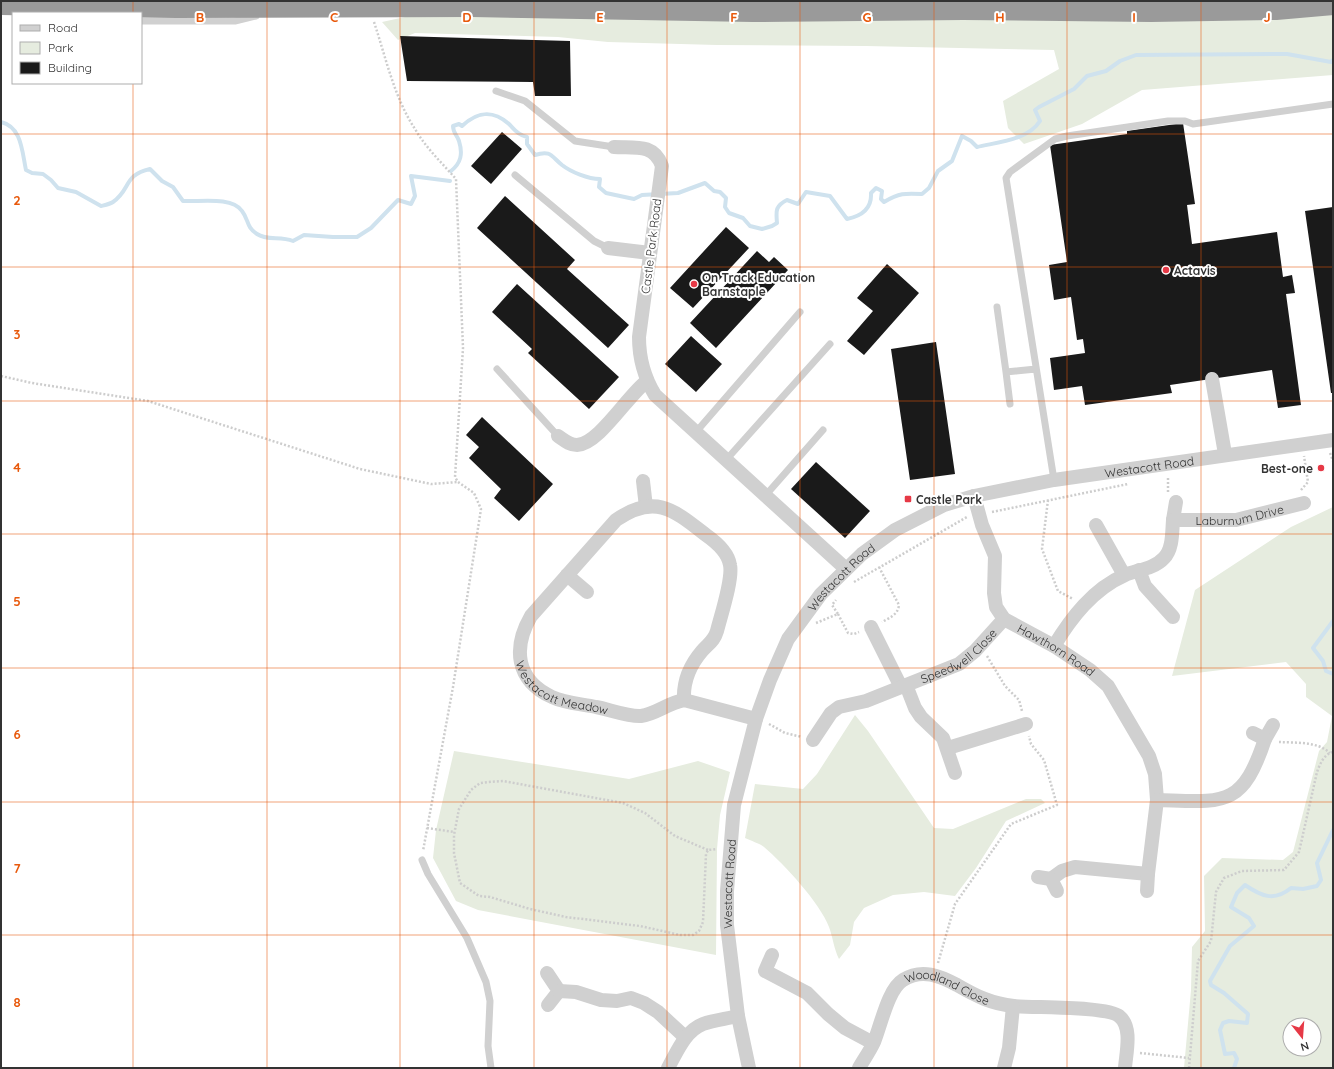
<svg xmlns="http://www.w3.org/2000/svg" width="1334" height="1069" viewBox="0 0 1334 1069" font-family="Quicksand,sans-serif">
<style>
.green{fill:#e6ecdf;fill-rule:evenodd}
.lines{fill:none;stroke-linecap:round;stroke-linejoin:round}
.stream{stroke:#cfe2ee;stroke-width:4}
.building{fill:#1a1a1a}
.path{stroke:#cdcdcd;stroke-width:2.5;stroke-dasharray:2 2;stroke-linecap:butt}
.lane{stroke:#d0d0d0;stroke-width:7}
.street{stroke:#d0d0d0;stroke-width:14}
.highway{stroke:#9a9a9a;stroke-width:22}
.grid{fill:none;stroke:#e8590c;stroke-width:1;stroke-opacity:0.55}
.poi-dot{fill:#e63946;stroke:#fff;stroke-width:1.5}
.labels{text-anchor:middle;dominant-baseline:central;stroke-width:4;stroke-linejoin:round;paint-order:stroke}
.street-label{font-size:12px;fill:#333;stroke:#fff}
.poi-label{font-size:12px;font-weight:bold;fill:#333;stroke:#fff;text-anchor:start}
.grid-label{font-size:13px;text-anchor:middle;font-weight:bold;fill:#e8590c;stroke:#fff;stroke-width:4;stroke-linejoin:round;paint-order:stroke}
</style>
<rect width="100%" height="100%" fill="#fff"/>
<path class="green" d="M1333,12V75L1142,90L1082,124L1024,144L1008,128L1003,101L1059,69L1054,50L866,46L717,45L608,42L558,37L415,33L398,40L382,22L405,17Z
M1333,507V1068H1184L1191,990L1192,947L1205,931L1204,876L1222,858L1283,860L1293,852L1319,751L1327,742L1332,716L1306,697V684L1286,662L1172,676L1195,590L1291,527ZM1290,1025H1314V1049H1290Z
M855,715L868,731L934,828L953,829L1026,799H1041L1045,803L1006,821L976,868L955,896L924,892L893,895L864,908L854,922L850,945L839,959C834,949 833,938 829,927C820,903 784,864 764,847C759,843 751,841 745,838L755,784L803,789L817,774Z
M454,751L629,779L698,761L730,772L720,815L717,849L716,955L478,910L456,901L433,858L436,830Z"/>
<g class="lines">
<path class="stream" d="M1,122C22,127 22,152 26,170L32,173L43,174L51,180L58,188L76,192L101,206C105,205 110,204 113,202C131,190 123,175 150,169L162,181L173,187L183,201C199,202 232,196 242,211C249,220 246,227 257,234C267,241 280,236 293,241L304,235L333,237H357L371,228L398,200L411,204L415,196L411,176L450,181
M451,171C461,163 463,154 459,141C457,135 453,133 453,126L459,124L462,126C477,112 492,109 509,124C515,130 518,135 527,137V144L535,155C551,150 551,156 562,165C571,172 588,179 600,179L599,187L606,193L634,199L642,195L678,193L705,183L714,191L720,192L726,198L725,207L729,213L743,218L750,226L762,229L772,226L777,223C776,211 775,206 787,200L798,204L806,192L830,196L847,219C862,216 872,209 871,193L876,188L882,191L881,199L884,202C899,193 905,193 922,194L929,188L938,171L952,161L962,136L971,141L977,147C998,142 1028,140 1040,121L1035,110L1039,107L1074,89L1087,76L1106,71L1120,61L1136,55L1287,54L1331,62L1333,60
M1333,621L1313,648L1323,661L1326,671L1333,674
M1234,1068L1237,1059L1234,1053L1225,1054L1220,1030L1223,1023L1229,1021L1247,1023L1248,1014L1224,993L1211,985L1210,981L1230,946L1254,926L1249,918L1231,907L1237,893L1245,885C1261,896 1274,902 1291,888L1303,889L1317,886L1321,880L1317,863L1333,830"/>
</g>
<path class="building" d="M400,36L570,41L571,96H535L533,82L407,81Z
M1183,123L1195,204L1187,205L1192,244L1277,232L1283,277L1292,275L1295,293L1286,294L1301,405L1278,408L1272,370L1170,385L1172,393L1085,405L1082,386L1054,390L1050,358L1085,353L1083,339L1077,340L1071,297L1054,300L1049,265L1067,262L1050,145L1127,134V131Z
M502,132L522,149L491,184L471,166Z
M505,196L575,260L567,269L629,325L608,348L477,228Z
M1333,207V393H1331L1305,211Z
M726,227L749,248L693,308L670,288Z
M757,251L769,262L774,257L788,270L716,348L690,323Z
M887,264L919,293L864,355L847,341L873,311L857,298Z
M517,284L619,377L589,409L528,353L532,349L492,312Z
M691,336L722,364L696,392L665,364Z
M936,342L955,474L910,480L891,349Z
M482,417L553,484L519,521L494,498L501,489L469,458L479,447L466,435Z
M816,462L870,511L845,538L791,489Z"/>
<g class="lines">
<path class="path" d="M374,22C386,58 394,97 415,129C426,148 442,163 456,179L463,348L455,477L458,482L474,493L481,509L453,687L423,851
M1,376L32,383L148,401L360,469L431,484L458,482
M1330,453L1333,461
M1301,490L1308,482L1304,456
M1168,492V477
M1048,500L1042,549L1058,591L1073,599
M992,512L1128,484
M879,567L899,605C898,615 889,618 882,622
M854,582L967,517
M838,614L848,633L854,634L859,632
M816,623L838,614L832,605L836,600
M987,656L1005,686L1019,700L1022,711
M769,724L785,733L802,737
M1279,742C1295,743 1317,741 1330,753
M427,828L454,832
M708,850L675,836L645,813L623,803L503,781L489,782L480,783L471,790L459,809L454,835V853L460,883L479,896L490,897L530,909L566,917L640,926L680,935H693L699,931L703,922L706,854L708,850L717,849
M938,963L955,904L1011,824L1057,805L1044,760L1031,744L1029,736
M1140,1053L1189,1058
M1189,1068L1198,961L1211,941L1216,892L1224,878L1242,871L1284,870L1299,852L1317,772C1320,764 1324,754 1333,752"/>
<path class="lane" d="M141,21H235L256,16
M496,91L525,101L575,141L614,147
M515,175L594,241L608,248
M997,307L1006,372L1036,369
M497,369L558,436
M1006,372L1010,404
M696,432L800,312
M726,460L830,344
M1054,480L1006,178L1010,172L1055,139L1067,136L1168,121H1185L1193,124L1333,104
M765,496L823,430
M422,860L428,874L467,938L486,982L490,1001L488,1046L491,1068"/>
<g class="street">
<path d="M614,147C634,148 654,143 662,166L639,337C639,359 644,377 655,395L846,569"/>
<path d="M608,248L650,253"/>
<path d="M1212,379L1225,454"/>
<path d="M558,436C564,440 569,445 577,445C599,444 628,395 647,381"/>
<path d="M643,481L646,507"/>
<path id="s1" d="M974,496L982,525L995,556L994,593L996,607L1004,619L1054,646L1090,670L1108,686L1149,756L1155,774L1157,800L1148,874L1075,867L1062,871L1051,879"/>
<path d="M1173,520L1176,502"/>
<path d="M1096,525L1124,575"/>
<path d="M1139,570L1145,586L1173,617"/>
<path d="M567,575L587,592"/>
<path d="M871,627L901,687"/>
<path id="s2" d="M1054,646C1071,618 1093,589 1125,575C1137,570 1154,569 1164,558C1173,549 1172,532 1173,520H1236L1304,503"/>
<path d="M906,685L915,708L921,717L943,738L955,773"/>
<path id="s3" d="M684,700C683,681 690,665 702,651C709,643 714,641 717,631C721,615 733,579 730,565C728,552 716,542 706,535C674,510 655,493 616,520L531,616C513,647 515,680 552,697C564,703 582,704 596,707C608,709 629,717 641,716C656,714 668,703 684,700L756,719"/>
<path d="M1253,733L1265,739L1273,725"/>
<path id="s4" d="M813,740L831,713L839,707L866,701L959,664L975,651L1004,619"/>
<path d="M948,748L1026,724"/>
<path d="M1157,800C1223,802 1242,809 1265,739"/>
<path d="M1038,877L1051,879L1057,891"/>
<path d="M1147,891L1148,874"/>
<path d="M772,955L765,971L807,993L828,1014L845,1028L873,1043"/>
<path d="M547,973L559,991L548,1005"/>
<path d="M559,991L576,992L601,1000L617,1001L631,998L644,1003L658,1012L685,1037"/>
<path d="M668,1068C677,1052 685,1031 703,1024C714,1020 726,1019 738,1016"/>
<path id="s5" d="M749,1068L738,1016L727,925V891L734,805L756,719L770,680L788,639L821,594L862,554L895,530L944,505L974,496L1054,480L1333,440"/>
<path id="s6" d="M859,1068C864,1059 870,1051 874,1042C881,1025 888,989 903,980C922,968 940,976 957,985C976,996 992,1004 1014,1006C1033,1008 1107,1006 1119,1016C1133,1027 1126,1053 1125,1068"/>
<path d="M1004,1068L1009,1048L1013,1006"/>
</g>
<path class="highway" d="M1,4L176,7L472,6L753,11L963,9L1151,11L1276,9L1333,4"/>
</g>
<path class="grid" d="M133,1V13M267,1V1068M400,1V1068M534,1V1068M667,1V1068M800,1V1068M934,1V1068M1067,1V1068M1201,1V1068M133,83V1068M1,134H1333M1,267H1333M1,401H1333M1,534H1333M1,668H1333M1,802H1333M1,935H1333"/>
<g class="poi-dot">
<circle cx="1166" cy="270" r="4"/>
<circle cx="694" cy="284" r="4"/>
<circle cx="1321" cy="468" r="4"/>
<rect x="904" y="495" width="8" height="8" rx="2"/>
</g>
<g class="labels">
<g class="street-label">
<text transform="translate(651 246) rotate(-83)">Castle Park Road</text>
<text stroke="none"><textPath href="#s5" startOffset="858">Westacott Road</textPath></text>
<text stroke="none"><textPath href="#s2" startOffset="252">Laburnum Drive</textPath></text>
<text stroke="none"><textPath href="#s5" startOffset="522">Westacott Road</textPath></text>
<text stroke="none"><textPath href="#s1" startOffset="190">Hawthorn Road</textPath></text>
<text stroke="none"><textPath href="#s4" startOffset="174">Speedwell Close</textPath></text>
<text stroke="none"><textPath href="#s3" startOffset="516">Westacott Meadow</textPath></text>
<text stroke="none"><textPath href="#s5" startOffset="186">Westacott Road</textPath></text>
<text stroke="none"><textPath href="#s6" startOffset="147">Woodland Close</textPath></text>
</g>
<g class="poi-label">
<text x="1174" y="270">Actavis</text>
<text x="702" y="277">On Track Education<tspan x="702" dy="14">Barnstaple</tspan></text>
<text x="1313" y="468" text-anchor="end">Best-one</text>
<text x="916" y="499">Castle Park</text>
</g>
</g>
<g class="grid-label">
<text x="200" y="22">B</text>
<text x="334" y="22">C</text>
<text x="467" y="22">D</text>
<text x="600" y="22">E</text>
<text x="734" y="22">F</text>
<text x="867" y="22">G</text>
<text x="1000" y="22">H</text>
<text x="1134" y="22">I</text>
<text x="1267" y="22">J</text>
<text x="17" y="205">2</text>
<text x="17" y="339">3</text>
<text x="17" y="472">4</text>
<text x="17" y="606">5</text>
<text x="17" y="739">6</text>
<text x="17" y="873">7</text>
<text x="17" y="1007">8</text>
</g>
<rect width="1334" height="1069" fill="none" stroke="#333333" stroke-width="4"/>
<rect x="12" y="12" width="130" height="72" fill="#ffffff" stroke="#adadad"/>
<rect x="20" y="25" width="20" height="6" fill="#d0d0d0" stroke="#adadad"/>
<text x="48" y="32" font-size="12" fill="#333333">Road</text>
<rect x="20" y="42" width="20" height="12" fill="#e6ecdf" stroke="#adadad"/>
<text x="48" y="52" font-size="12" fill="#333333">Park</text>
<rect x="20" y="62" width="20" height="12" fill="#1a1a1a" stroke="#adadad"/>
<text x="48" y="72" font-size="12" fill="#333333">Building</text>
<g transform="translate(1302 1037) rotate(163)"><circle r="19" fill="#ffffff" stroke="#adadad"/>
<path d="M0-3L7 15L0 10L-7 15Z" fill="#e63946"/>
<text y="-6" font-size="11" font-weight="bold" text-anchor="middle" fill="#333333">N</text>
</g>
</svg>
